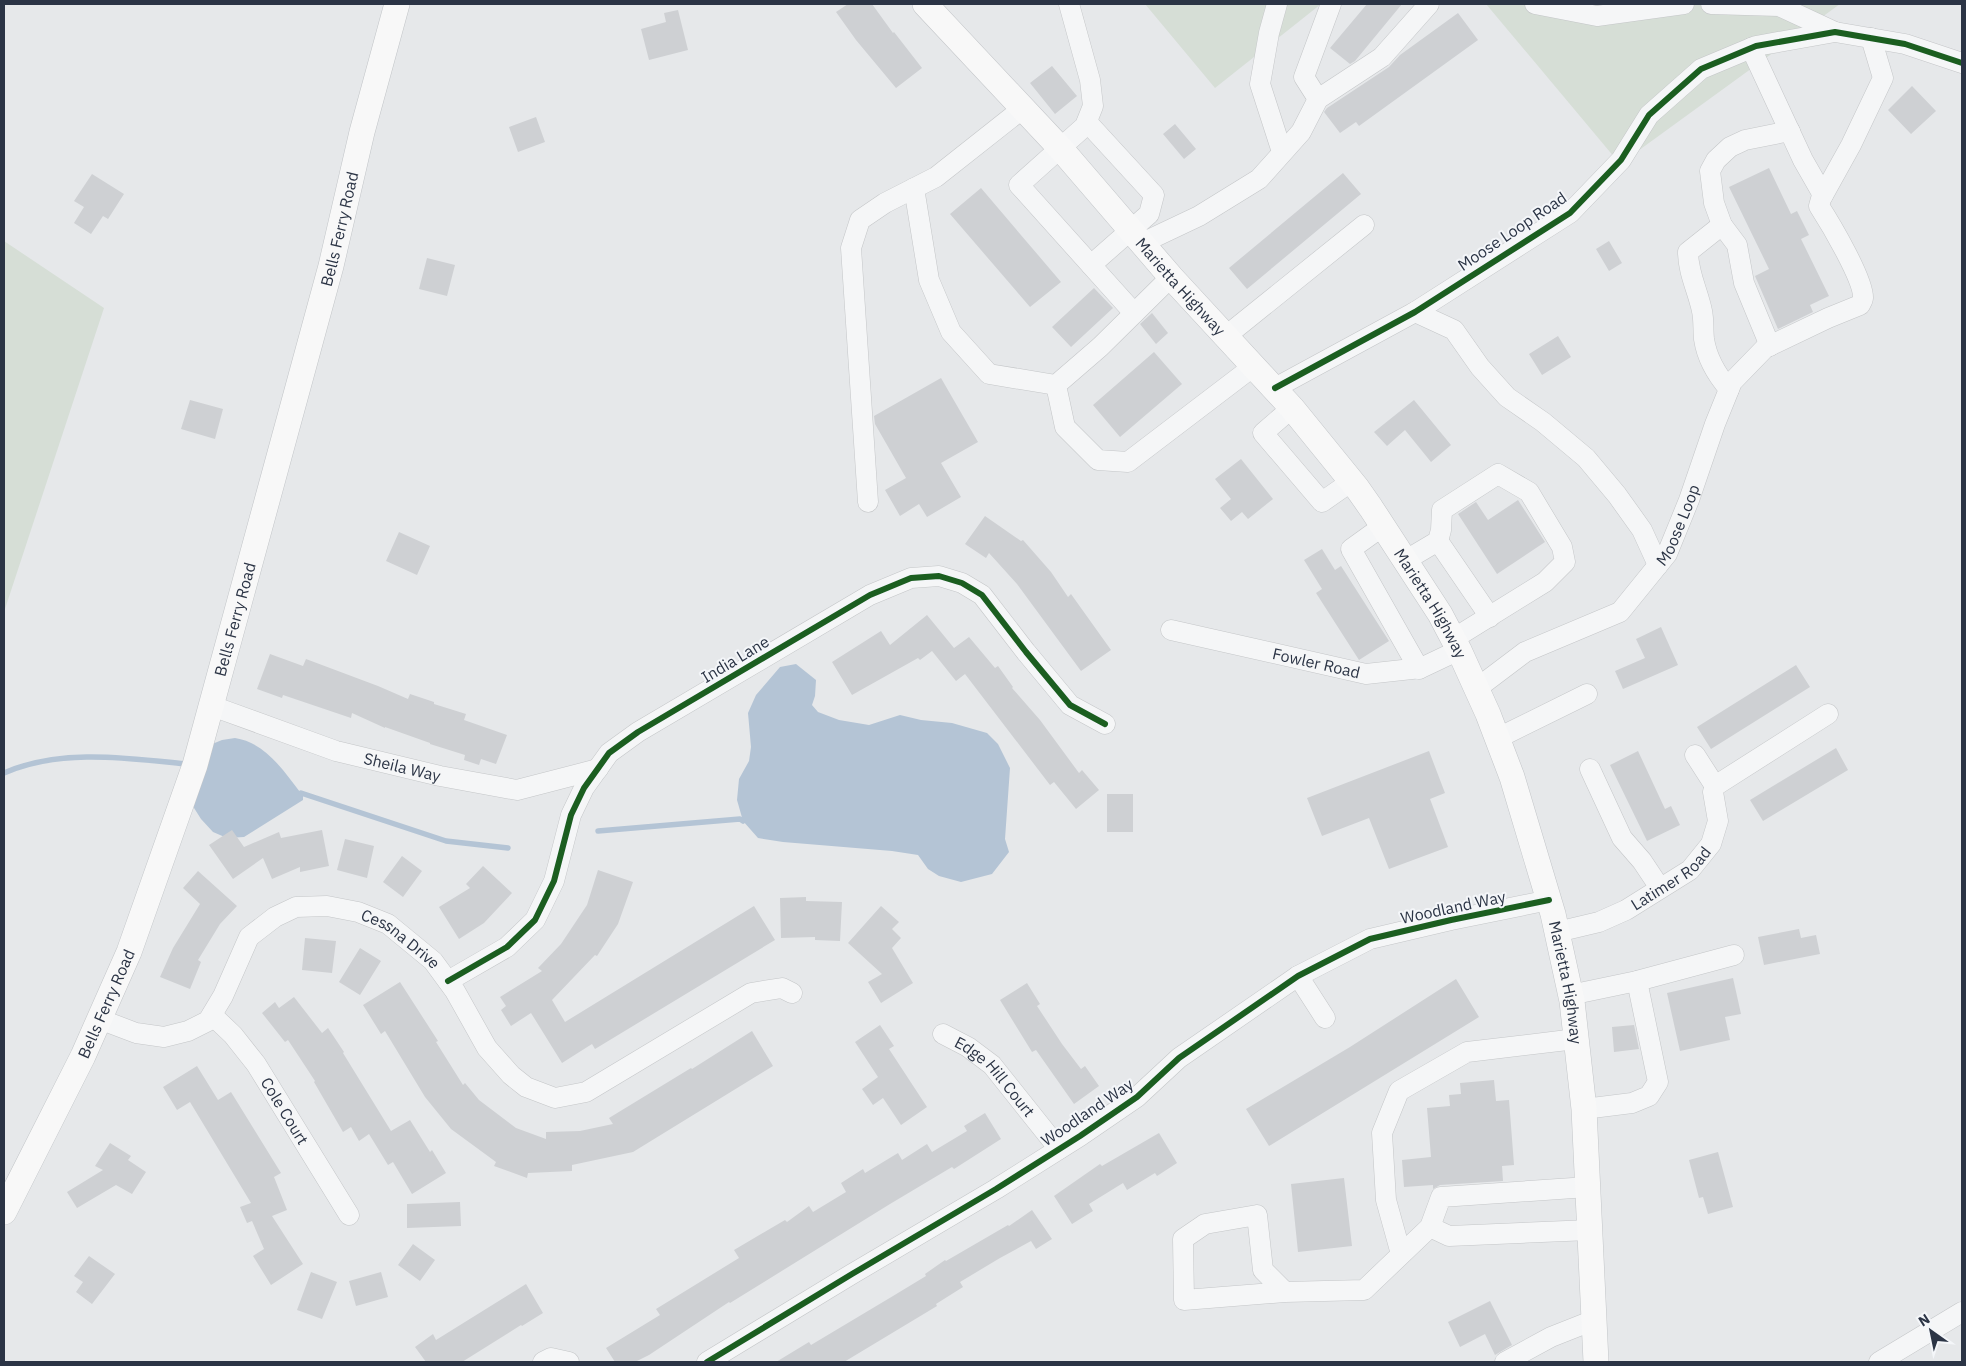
<svg xmlns="http://www.w3.org/2000/svg" width="1966" height="1366" viewBox="0 0 1966 1366" font-family="'IBM Plex Sans',sans-serif">
<style>
.green{fill:#d6ded6}
.water{fill:#b4c4d5}
.lines{fill:none;stroke-linecap:round;stroke-linejoin:round}
.stream{stroke:#b4c4d5;stroke-width:5.5}
.building{fill:#ced0d3}
.minor-casing{stroke:#c4c6c8;stroke-width:21}
.major-casing{stroke:#c2c5c8;stroke-width:26}
.minor{stroke:#f5f6f7;stroke-width:20}
.major{stroke:#f8f8f8;stroke-width:25}
.cycleway-casing{stroke:#f4f6f9;stroke-width:9}
.cycleway{stroke:#1b5e20;stroke-width:6}
.labels{text-anchor:middle;dominant-baseline:central;stroke-width:4;stroke-linejoin:round;paint-order:stroke}
.street-label{font-size:16px;fill:#2b3445;stroke:#f4f6f9}
</style>
<rect width="100%" height="100%" fill="#e6e8ea"/>
<path class="green" d="M1145,4H1321L1215,88Z
M1486,4H1840L1620,164Z
M4,241L104,308L4,612Z"/>
<path class="water" d="M796,664L816,680L815,696L812,705L818,712L839,720L869,725L900,715L921,720L952,723L987,733L998,744L1010,768L1005,839L1009,852L992,874L961,882L939,876L928,869L918,855L892,851L783,842L758,838L743,821L737,800L739,779L749,761L751,747L748,713L756,695L780,667Z
M235,738C267,743 285,773 303,796V800L244,837L227,838L213,832L201,819L189,800L200,749L222,740Z"/>
<g class="lines">
<path class="stream" d="M4,773C60,748 128,758 187,764
M301,793L446,841L508,848
M598,831L740,819L743,821"/>
</g>
<path class="building" d="M848,4H872L893,33L894,32L922,68L896,88L856,40L836,12Z
M1367,4H1402L1355,61L1350,64L1330,48Z
M678,10L688,50L649,60L641,29L666,22L664,13Z
M1458,13L1478,40L1359,126L1356,122L1340,133L1324,112L1327,108L1389,67L1400,55Z
M1052,66L1077,96L1055,114L1030,83Z
M1912,86L1936,111L1911,134L1888,110Z
M536,117L545,142L518,152L509,127Z
M1175,124L1196,149L1184,159L1163,134Z
M1769,168L1791,214L1797,211L1809,235L1801,239L1829,296L1810,305L1813,312L1778,329L1755,276L1769,269L1729,187Z
M1343,173L1361,194L1247,289L1229,268Z
M92,174L124,194L108,219L103,216L91,234L74,223L84,207L74,201Z
M981,188L1061,282L1030,307L950,214Z
M1609,241L1622,263L1609,271L1596,249Z
M427,258L455,265L447,296L419,289Z
M1094,288L1113,308L1071,347L1052,327Z
M1152,313L1168,333L1156,344L1140,324Z
M1558,336L1571,357L1542,375L1529,354Z
M1154,352L1182,384L1120,437L1093,405Z
M941,378L978,442L941,463L961,497L927,517L919,504L900,516L885,490L906,478L875,424L874,416Z
M190,400L223,409L215,439L181,429Z
M1414,400L1451,445L1431,462L1405,430L1387,446L1374,432Z
M1241,459L1273,499L1248,519L1242,512L1231,521L1220,508L1231,499L1215,479Z
M1518,500L1545,542L1497,574L1458,514L1476,502L1488,520Z
M985,516L1021,541L1023,540L1051,572L1068,597L1071,594L1111,650L1081,671L1017,584L989,553L986,558L965,544Z
M399,532L430,546L417,575L386,561Z
M1322,549L1335,570L1341,566L1389,641L1359,660L1316,593L1322,589L1304,560Z
M927,615L954,648L969,637L995,668L998,666L1013,687L1012,688L1040,720L1079,773L1082,770L1099,790L1076,809L1054,782L1050,785L965,674L956,681L932,651L920,660L918,658L852,695L832,662L881,631L890,645Z
M1661,627L1678,665L1623,689L1615,671L1645,658L1636,639Z
M270,654L303,666L306,659L378,686L408,699L410,694L434,702V704L466,714L464,720L507,735L496,764L481,759L479,765L464,760L465,755L430,744V743L385,727V728L352,713L351,718L283,695L282,698L257,689Z
M1796,665L1810,687L1711,749L1697,727Z
M1836,748L1848,770L1763,821L1750,800Z
M1429,751L1445,793L1430,799L1448,847L1389,869L1369,818L1322,836L1307,798Z
M1638,751L1665,809L1671,806L1680,825L1647,841L1610,765Z
M1107,794H1133V832H1107Z
M232,830L244,847L279,832L281,838L322,830L329,866L300,872V867L272,879L263,858L233,879L209,845Z
M345,839L374,846L367,878L337,870Z
M402,856L422,871L403,897L383,882Z
M483,866L512,893L484,923L459,939L439,907L470,888L466,884Z
M598,870L633,882L618,924L597,956L595,955L552,1000L565,1022L754,906L775,940L595,1049L592,1044L562,1063L531,1013L511,1026L501,1010L506,1006L500,997L542,971L538,968L561,944L587,905Z
M198,871L237,906L220,924L198,960L201,962L190,989L160,977L173,948L200,904L183,888Z
M806,897V901L842,902L840,941L815,940V937L781,938L780,898Z
M881,906L899,922L892,929L901,938L892,948L913,983L881,1003L868,982L882,974L848,943Z
M1799,929L1801,938L1816,935L1820,954L1764,965L1758,937Z
M305,938L336,941L332,973L302,970Z
M360,948L381,961L360,995L339,982Z
M1733,978L1741,1014L1725,1017L1730,1040L1680,1051L1667,993Z
M1456,979L1479,1017L1269,1146L1246,1109L1350,1047Z
M400,982L438,1041L436,1042L463,1085L465,1083L479,1100L516,1128L546,1139V1132L580,1131L613,1124L609,1118L691,1068L692,1069L752,1031L773,1066L633,1152L572,1165V1171L528,1173L527,1178L494,1166L496,1162L451,1129L425,1097L385,1031L381,1034L363,1005Z
M1027,983L1040,1004L1037,1006L1062,1044L1081,1069L1085,1066L1099,1086L1074,1104L1036,1050L1032,1052L1000,1000Z
M294,997L322,1033L328,1028L344,1052L343,1053L391,1131L410,1120L430,1152L432,1150L446,1173L412,1194L393,1162L388,1165L369,1134L359,1141L351,1127L343,1132L314,1082L315,1081L288,1040L285,1042L262,1013L275,1002L279,1008Z
M880,1025L894,1046L889,1049L927,1107L901,1125L883,1098L873,1105L862,1089L878,1077L855,1042Z
M1634,1025L1639,1049L1614,1052L1612,1027Z
M197,1066L218,1100L231,1092L281,1173L274,1177L287,1210L272,1216L303,1264L271,1285L253,1256L264,1249L252,1221L247,1223L240,1207L251,1203L190,1102L177,1110L163,1087Z
M1494,1080L1496,1101L1509,1100L1514,1165L1502,1166L1503,1181L1440,1185L1433,1189V1185L1404,1187L1402,1160L1431,1157L1427,1108L1450,1106L1449,1095L1461,1094L1460,1083Z
M985,1113L1001,1139L954,1169L952,1167L890,1204L730,1303L729,1302L649,1355L635,1362H615L606,1348L660,1315L656,1309L739,1258L734,1250L785,1220L787,1222L809,1206L813,1212L846,1192L841,1183L863,1169L865,1173L898,1153L902,1160L927,1144L932,1152L967,1131L964,1126Z
M1159,1133L1177,1163L1157,1176L1155,1173L1127,1190L1123,1183L1089,1204L1093,1211L1072,1224L1054,1196L1100,1164L1102,1166Z
M110,1143L131,1156L128,1160L146,1172L132,1194L116,1185L77,1208L67,1192L103,1170L95,1166Z
M1718,1152L1733,1207L1708,1214L1703,1197L1699,1198L1689,1160Z
M1344,1178L1352,1246L1298,1252L1291,1184Z
M460,1202L461,1226L407,1228V1204Z
M1032,1210L1052,1239L1036,1249L1031,1241L1000,1258L960,1282L963,1287L936,1304L937,1306L844,1362H776L809,1342L811,1345L893,1296L926,1276L925,1274L945,1260L946,1261L1008,1225L1009,1226Z
M413,1244L435,1260L420,1281L398,1265Z
M89,1256L115,1274L92,1304L76,1292L83,1282L74,1276Z
M311,1272L337,1282L322,1319L297,1310Z
M381,1272L388,1297L356,1306L349,1281Z
M526,1284L543,1313L522,1326L521,1325L462,1362H426L415,1347L433,1334L436,1340Z
M1490,1301L1512,1345L1495,1355L1485,1334L1460,1347L1448,1322Z"/>
<g class="lines">
<defs>
<g id="minor">
<path d="M1069,4L1090,80L1093,106L1085,126L1019,185L1134,313"/>
<path d="M1277,4L1269,33L1260,84L1282,152"/>
<path d="M1535,4L1597,16L1684,4"/>
<path d="M1711,4L1779,6L1835,32"/>
<path d="M1751,48L1803,160L1823,195"/>
<path d="M1318,99L1304,77L1331,4"/>
<path d="M1087,122L1154,195L1149,214L1091,265"/>
<path d="M914,188L929,280L951,332L989,374L1056,385L1100,347L1171,277"/>
<path d="M1722,225L1688,252C1688,273 1698,291 1702,311C1704,320 1703,330 1704,339C1707,359 1716,374 1729,389"/>
<path d="M1142,243L1199,216L1259,179L1301,132L1318,99L1382,57L1429,4"/>
<path d="M1415,312L1454,330L1480,367L1507,397L1543,422L1586,458L1617,495L1642,530L1658,565"/>
<path d="M1226,336L1364,225"/>
<path d="M1770,346L1744,283L1737,245L1722,225L1714,203L1710,171L1716,160L1730,147L1745,140L1790,131"/>
<path d="M1056,385L1065,427L1098,460L1128,462L1254,366"/>
<path d="M1275,388L1415,312L1570,213L1621,160L1649,115L1701,69L1756,46L1835,32L1905,44L1962,63"/>
<path d="M1292,408L1263,433L1322,502L1352,481"/>
<path d="M868,502L851,248L860,220L885,203L936,177L1022,109"/>
<path d="M1383,526L1351,549L1419,669"/>
<path d="M1438,541L1490,617"/>
<path d="M1406,560L1438,541L1441,530L1442,510L1498,474L1529,492L1562,547L1565,562L1545,582L1453,639"/>
<path id="s1" d="M1171,630L1366,674L1421,668L1459,650"/>
<path id="s2" d="M1476,689L1525,652L1620,612L1667,554L1689,500L1715,424L1732,382L1765,348L1828,318L1860,305C1861,303 1863,300 1863,298C1864,280 1830,223 1819,206L1821,199L1851,145L1883,78L1871,38"/>
<path id="s3" d="M212,706L336,751L440,776L517,790L598,769"/>
<path d="M1498,738L1587,694"/>
<path d="M1695,755L1715,786"/>
<path d="M1590,769L1622,838L1642,861L1660,888"/>
<path id="s4" d="M1557,932L1599,922L1626,910L1690,870L1711,844L1718,821L1713,792L1715,786L1828,714"/>
<path d="M1298,976L1325,1018"/>
<path d="M448,981L507,947L535,920L554,881L571,815L584,788L609,753L638,732L870,595L911,578L939,576L962,583L982,595L1026,652L1070,705L1105,724"/>
<path d="M1570,995L1637,981L1734,955"/>
<path id="s5" d="M212,1015L233,1035L256,1064L349,1215"/>
<path id="s6" d="M99,1019L136,1033L164,1037L188,1031L208,1021L223,996L249,937L275,917L296,907L327,906L358,912L388,924L433,961L455,991L487,1048L511,1075L526,1087L555,1098L586,1092L751,993L782,988L792,993"/>
<path id="s7" d="M943,1034L968,1047L992,1065L1059,1149"/>
<path d="M1584,1109L1632,1103L1649,1096L1658,1082L1637,981"/>
<path d="M1430,1227L1449,1236L1590,1230"/>
<path d="M1401,1254L1386,1200L1382,1133L1399,1091L1467,1052L1576,1039"/>
<path d="M1285,1292L1263,1270L1257,1215L1205,1224L1183,1239L1184,1300L1285,1292L1364,1290L1430,1227L1441,1197L1588,1187"/>
<path d="M543,1362L551,1358L569,1362"/>
<path d="M707,1362L852,1274L996,1189L1080,1136L1137,1097L1179,1058L1298,976L1370,939L1451,920L1549,900"/>
<path d="M1505,1362L1551,1337L1594,1320"/>
<path d="M1879,1362L1962,1312"/>
</g>
<g id="major">
<path id="s8" d="M925,4L1061,149L1171,277L1292,408L1357,488L1371,508L1440,614L1459,650L1488,714L1512,777L1553,914L1572,1001L1584,1109L1596,1362"/>
<path id="s9" d="M4,1212L83,1056L129,952L195,765L331,266L362,132L397,4"/>
</g>
</defs>
<use href="#minor" class="minor-casing"/>
<use href="#major" class="major-casing"/>
<use href="#minor" class="minor"/>
<use href="#major" class="major"/>
<defs>
<path id="cycleway" d="M1275,388L1415,312L1570,213L1621,160L1649,115L1701,69L1756,46L1835,32L1905,44L1962,63
M448,981L507,947L535,920L554,881L571,815L584,788L609,753L638,732L870,595L911,578L939,576L962,583L982,595L1026,652L1070,705L1105,724
M707,1362L852,1274L996,1189L1080,1136L1137,1097L1179,1058L1298,976L1370,939L1451,920L1549,900"/>
</defs>
<use href="#cycleway" class="cycleway-casing"/>
<use href="#cycleway" class="cycleway"/>
</g>
<g class="labels">
<g class="street-label">
<text stroke="none"><textPath href="#s9" startOffset="1042">Bells Ferry Road</textPath></text>
<text transform="translate(1512 231) rotate(-34)">Moose Loop Road</text>
<text stroke="none"><textPath href="#s8" startOffset="381">Marietta Highway</textPath></text>
<text stroke="none"><textPath href="#s2" startOffset="270">Moose Loop</textPath></text>
<text stroke="none"><textPath href="#s8" startOffset="786">Marietta Highway</textPath></text>
<text stroke="none"><textPath href="#s9" startOffset="638">Bells Ferry Road</textPath></text>
<text transform="translate(735 659) rotate(-31)">India Lane</text>
<text stroke="none"><textPath href="#s1" startOffset="149">Fowler Road</textPath></text>
<text stroke="none"><textPath href="#s3" startOffset="200">Sheila Way</textPath></text>
<text stroke="none"><textPath href="#s4" startOffset="128">Latimer Road</textPath></text>
<text transform="translate(1453 907) rotate(-12)">Woodland Way</text>
<text stroke="none"><textPath href="#s6" startOffset="378">Cessna Drive</textPath></text>
<text stroke="none"><textPath href="#s8" startOffset="1191">Marietta Highway</textPath></text>
<text stroke="none"><textPath href="#s9" startOffset="232">Bells Ferry Road</textPath></text>
<text stroke="none"><textPath href="#s7" startOffset="68">Edge Hill Court</textPath></text>
<text stroke="none"><textPath href="#s5" startOffset="121">Cole Court</textPath></text>
<text transform="translate(1087 1112) rotate(-34)">Woodland Way</text>
</g>
</g>
<rect width="1966" height="1366" fill="none" stroke="#2b3445" stroke-width="10"/>
<g transform="translate(1931 1331) rotate(327)" stroke="#f4f6f9" stroke-width="4" paint-order="stroke">
<path d="M0-4L9 19L0 12L-9 19Z" fill="#2b3445"/>
<text y="-8" font-size="14" font-weight="bold" text-anchor="middle" fill="#2b3445">N</text>
</g>
</svg>
